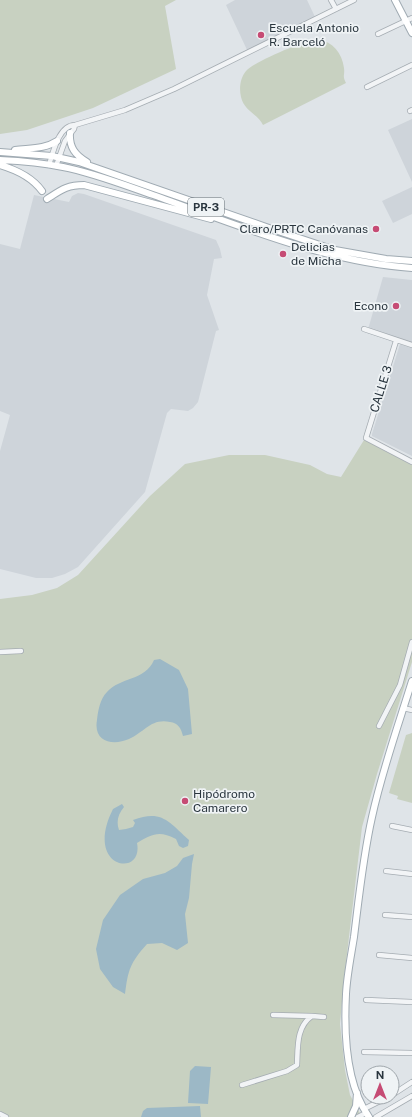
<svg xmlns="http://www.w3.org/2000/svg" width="412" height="1117" viewBox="0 0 412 1117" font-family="'Public Sans',sans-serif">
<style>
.built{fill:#ced4da}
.green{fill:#c8d1c1}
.water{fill:#9cb8c6}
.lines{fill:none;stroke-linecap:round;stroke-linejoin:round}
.minor-casing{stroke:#a5acb2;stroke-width:6}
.major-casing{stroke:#a0abb3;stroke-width:8}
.minor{stroke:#f2f4f6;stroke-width:4.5}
.major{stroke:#fff;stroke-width:6}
.poi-dot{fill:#c64b74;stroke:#eff3f5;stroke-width:1.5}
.labels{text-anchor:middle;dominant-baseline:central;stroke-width:3.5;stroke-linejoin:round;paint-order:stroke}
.shield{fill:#eff3f5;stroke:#646e75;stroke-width:1}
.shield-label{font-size:11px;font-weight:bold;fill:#29353e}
.poi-label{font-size:12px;fill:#29353e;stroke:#eff3f5;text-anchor:start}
.street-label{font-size:12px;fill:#29353e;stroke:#eff3f5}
</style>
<rect width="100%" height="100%" fill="#dfe4e8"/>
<path class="built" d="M235,0H307L316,19L248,52L226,5Z
M412,119V182L388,130Z
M412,187V214L393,223L382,201Z
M78,193L84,194L216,240L220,249L222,258L214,259L207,295L219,330L216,331L198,402L193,408L188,411L171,409L167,413L145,492L78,567L65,574L52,578H36L0,569V451L10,415L0,411V244L20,249L34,195L69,202L72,196Z
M383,277L412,280V456L372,436V434L400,344L367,333Z"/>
<path class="green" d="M0,0H176L165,6L176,69L93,108L27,130L0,134Z
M318,39C333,42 342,53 344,68C345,76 342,75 346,83L263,125C258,114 244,111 241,97C239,89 240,78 246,71C253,62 306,40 318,39Z
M364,440L412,465V662L377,774L362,827L344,979L340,1024L345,1070L350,1095L362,1117H0V599L32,595L57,588L78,575L150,496L185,464L229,455H265L310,465L327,474L341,477Z
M412,733V803L397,799L398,796L389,793L406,735Z"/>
<path class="water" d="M160,659L179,670L188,689L192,734L183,736C181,728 178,723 170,722C151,718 145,732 129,739C113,746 93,742 97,720C98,711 100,699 107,692C120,677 145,681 154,660Z
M122,804L124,807C118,814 116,822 119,830L126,829L133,827L135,823L133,820C162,809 169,822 189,840L188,846L183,848L179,846L176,839C159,830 152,834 137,843C144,878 83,869 113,809Z
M194,854L192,864L189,898L185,914L188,943L177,950L162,943L147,944C130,963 128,970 125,994L113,987L100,969L96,949L103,920L120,895L143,879L165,873L177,866L183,858Z
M195,1066L211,1067L208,1104L188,1103L190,1071Z
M200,1106L201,1117H141L143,1111L147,1108Z"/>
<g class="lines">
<defs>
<path id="minor" d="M331,0L336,9
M378,34L412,18
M367,87L412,65
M410,111L412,110
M49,165C53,152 59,125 75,125L125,110L174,89L354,0
M56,166L65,141L74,129L75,125
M364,329L412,345
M396,341L366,438L412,462
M0,652L21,651
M403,708L412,710
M379,726L400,685L412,642
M392,826L412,830
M386,871L412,874
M385,915L412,917
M379,955L412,958
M366,1000L412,1002
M273,1015L312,1016
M364,1052L412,1053
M242,1085L287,1071L297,1065C298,1047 296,1027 312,1016L324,1017
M392,1095L412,1082
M364,1109L388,1097
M0,1114L6,1117
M358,1117L366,1113
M376,1117L412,1096"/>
<path id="major" d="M395,0L412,33
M70,133C69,147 75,155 87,162
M15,150C30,148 45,149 57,141
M0,152L52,156L79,162L269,228L335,250L386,259L412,261
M0,160C21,161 43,163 63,167C94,173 124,185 153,195C235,224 324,262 412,268
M0,165C17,170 32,177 42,191
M47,199C61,190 67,185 84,185L211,219
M351,1117L356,1106L357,1093
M369,1117C346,1085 344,1032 346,994C347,975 351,956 354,937C359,897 363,857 372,817C382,771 398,726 412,681"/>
</defs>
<use href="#minor" class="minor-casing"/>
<use href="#major" class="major-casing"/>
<use href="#minor" class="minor"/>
<use href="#major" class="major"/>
</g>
<g class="poi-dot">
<circle cx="261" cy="35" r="4"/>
<circle cx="376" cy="229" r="4"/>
<circle cx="283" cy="254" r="4"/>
<circle cx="396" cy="306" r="4"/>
<circle cx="185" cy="801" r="4"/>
</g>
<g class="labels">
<rect class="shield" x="188" y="198" width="36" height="18" rx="3"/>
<g class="shield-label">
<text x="206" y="207">PR-3</text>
</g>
<g class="poi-label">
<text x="269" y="28">Escuela Antonio<tspan x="269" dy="14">R. Barceló</tspan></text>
<text x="368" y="229" text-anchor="end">Claro/PRTC Canóvanas</text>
<text x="291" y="247">Delicias<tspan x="291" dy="14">de Micha</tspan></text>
<text x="388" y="306" text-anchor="end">Econo</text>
<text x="193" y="794">Hipódromo<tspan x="193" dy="14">Camarero</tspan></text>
</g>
<g class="street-label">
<text transform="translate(381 389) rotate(-73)">CALLE 3</text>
</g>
</g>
<g transform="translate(380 1085)"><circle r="19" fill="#eff3f5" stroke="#a0a7ac"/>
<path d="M0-3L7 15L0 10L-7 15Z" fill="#c64b74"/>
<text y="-6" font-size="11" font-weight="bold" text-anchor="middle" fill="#29353e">N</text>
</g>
</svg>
